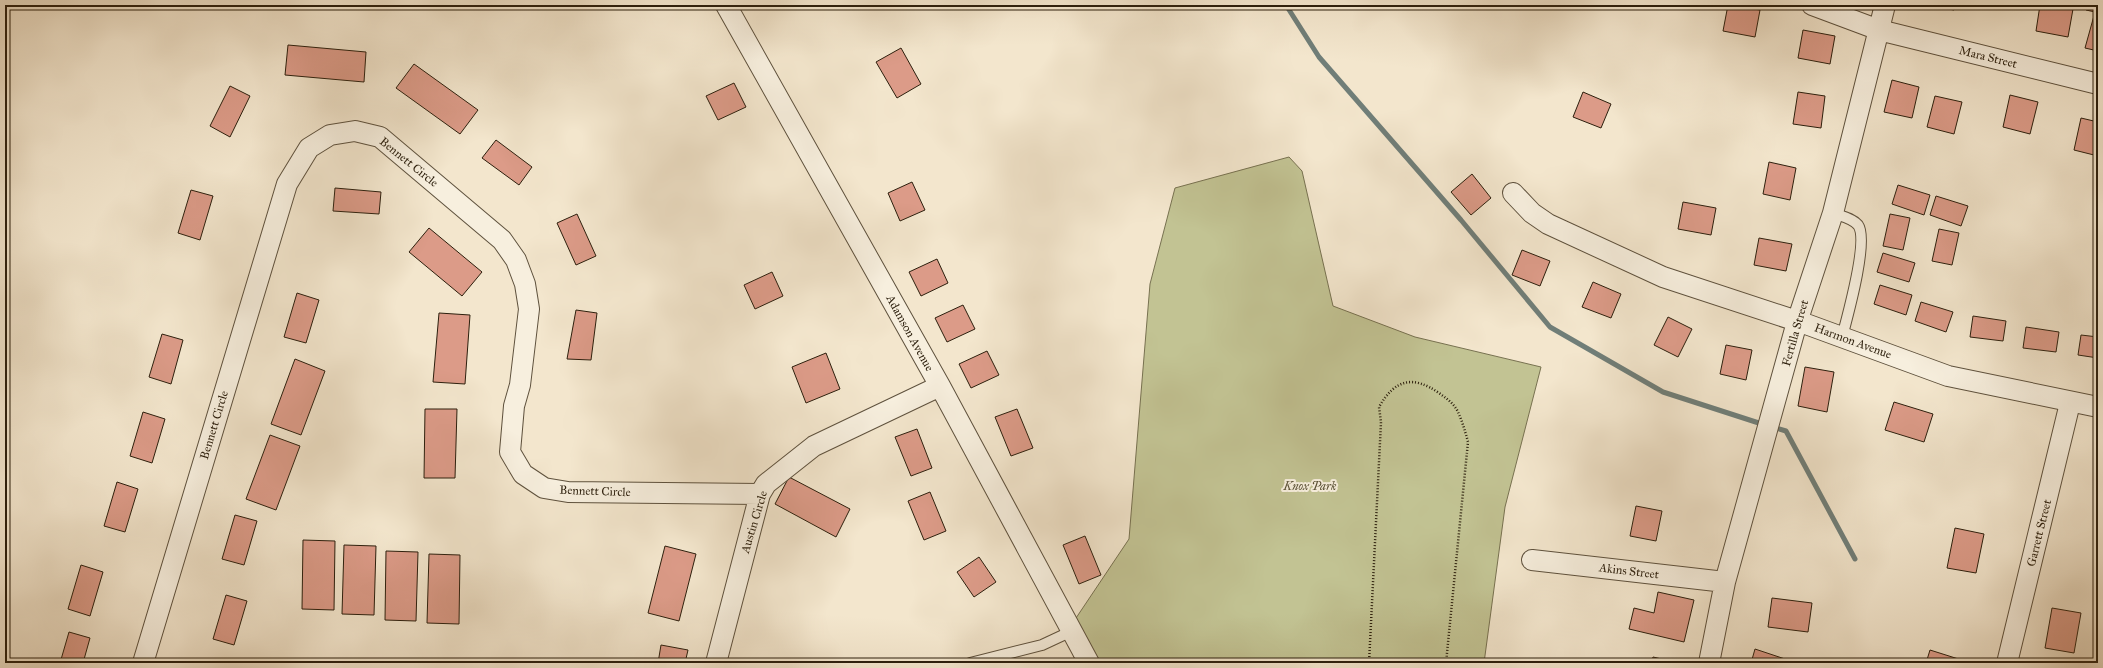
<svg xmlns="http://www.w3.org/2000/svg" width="2103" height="668" viewBox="0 0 2103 668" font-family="'IM FELL Great Primer',serif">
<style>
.green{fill:#c2c393;stroke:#777150}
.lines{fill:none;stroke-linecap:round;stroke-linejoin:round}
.stream{stroke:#707e78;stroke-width:5}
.building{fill:#dc9b88;stroke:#2c1f0d}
.service-casing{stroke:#5e513d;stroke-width:12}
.minor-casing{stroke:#5e513d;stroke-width:22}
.path{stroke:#2c1f0d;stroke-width:2.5;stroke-dasharray:1 2;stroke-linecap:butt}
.service{stroke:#f7efde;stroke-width:10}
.minor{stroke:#f7efde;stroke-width:20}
.labels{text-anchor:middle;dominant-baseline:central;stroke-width:4;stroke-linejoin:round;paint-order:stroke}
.street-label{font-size:12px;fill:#2c1f0d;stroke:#f7efde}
.park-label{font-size:12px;font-style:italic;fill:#595035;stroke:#f7efde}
</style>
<rect width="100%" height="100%" fill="#f3e6cd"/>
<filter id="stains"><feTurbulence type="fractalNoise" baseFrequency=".005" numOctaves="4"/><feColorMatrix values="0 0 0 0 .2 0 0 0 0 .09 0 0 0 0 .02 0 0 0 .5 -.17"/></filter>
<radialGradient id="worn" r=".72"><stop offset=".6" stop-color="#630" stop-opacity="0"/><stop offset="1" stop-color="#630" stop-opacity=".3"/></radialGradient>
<path class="green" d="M1289,157L1302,171L1333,306L1415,337L1541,367L1505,507L1484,663H1089L1070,627L1129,539L1150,284L1175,188Z"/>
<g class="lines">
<path class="stream" d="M1286,5L1319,57L1461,220L1550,327L1663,392L1765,425
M1773,427L1786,431L1855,559"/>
</g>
<path class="building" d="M1728,5L1760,10L1755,37L1723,31Z
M1926,5H1955L1954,10Z
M2040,5L2073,9L2068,37L2036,31Z
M2087,5H2098V51L2085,48L2095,12L2086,10Z
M1803,30L1835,36L1830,64L1798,58Z
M288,45L366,52L364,82L285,75Z
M901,48L921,84L897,98L876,62Z
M414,64L478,110L460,134L396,88Z
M1892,80L1919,87L1912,118L1884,112Z
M734,83L746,107L718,120L706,96Z
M230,86L250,96L230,137L210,126Z
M1583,92L1611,104L1601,128L1573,117Z
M1798,92L1825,96L1821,128L1793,124Z
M2010,95L2038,102L2030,134L2003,127Z
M1935,96L1962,102L1954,134L1927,127Z
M2081,118L2098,122V156L2074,150Z
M496,140L532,167L519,185L482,158Z
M1769,162L1796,168L1790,200L1763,194Z
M1472,174L1491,198L1471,215L1451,192Z
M912,182L925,210L900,221L888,193Z
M1898,185L1930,195L1924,215L1892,204Z
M335,188L381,192L379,214L333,211Z
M191,190L213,196L200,240L178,233Z
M1936,196L1968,206L1961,226L1930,215Z
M1683,202L1716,208L1711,235L1678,229Z
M577,214L596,256L576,265L557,223Z
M1890,214L1910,218L1903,250L1883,246Z
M429,228L482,272L462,296L409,252Z
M1939,229L1959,233L1952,265L1932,261Z
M1759,238L1792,244L1786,271L1754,265Z
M1522,250L1550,261L1540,286L1512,275Z
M1883,253L1915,263L1909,282L1877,272Z
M937,259L948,283L921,296L909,272Z
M772,272L783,296L755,309L744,285Z
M1593,282L1621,294L1611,318L1582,307Z
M1880,285L1912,295L1906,315L1874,304Z
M297,293L319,300L306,343L284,337Z
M1921,302L1953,312L1946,332L1915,321Z
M963,305L975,329L947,342L935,318Z
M576,310L597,313L591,360L567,359Z
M439,313L470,315L465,384L433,382Z
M1973,316L2006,321L2003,341L1970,337Z
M1668,317L1692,329L1678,357L1654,345Z
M2026,327L2059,332L2056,352L2023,348Z
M162,334L183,340L171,384L149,377Z
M2081,335L2098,337V358L2078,355Z
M1726,345L1752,350L1746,380L1720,374Z
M987,351L999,375L971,388L959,364Z
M826,353L840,389L806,403L792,367Z
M295,359L325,371L301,435L271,424Z
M1805,367L1834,372L1827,412L1798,406Z
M1894,402L1933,414L1924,442L1885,430Z
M425,409H457L455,478H424Z
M1017,409L1033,448L1011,456L995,417Z
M143,412L165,419L152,463L130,456Z
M917,429L932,468L911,476L895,437Z
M270,435L300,446L276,510L246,499Z
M789,477L850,509L836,537L775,504Z
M117,482L138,489L125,532L104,526Z
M930,492L946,531L924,540L908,501Z
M1636,506L1662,511L1656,541L1630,536Z
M235,515L257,521L244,565L222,559Z
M1955,528L1984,534L1976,573L1947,568Z
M1085,536L1101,575L1079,584L1063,545Z
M303,540L335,541L334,610L302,609Z
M344,545L376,546L374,615L342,614Z
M665,546L696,554L679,621L648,613Z
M386,551L418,552L416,621L385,620Z
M429,554L460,555L459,624L427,623Z
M979,557L996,582L974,597L957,572Z
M81,565L103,572L90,616L68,609Z
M1658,592L1694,600L1684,642L1629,629L1634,608L1654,613Z
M226,595L247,601L234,645L213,639Z
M1772,598L1812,603L1808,632L1768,627Z
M2052,608L2081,613L2074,653L2045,648Z
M69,632L90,638L83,663H60Z
M661,645L688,650L685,663H658Z
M1755,649L1794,662V663H1751Z
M1930,650L1968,662V663H1926Z
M1653,657L1679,663H1651Z"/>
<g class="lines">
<defs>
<path id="service" d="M1833,213C1841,216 1852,218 1858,225C1869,240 1847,318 1842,337
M970,663L1042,645L1072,631"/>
<path id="minor" d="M726,5L940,386L1089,663
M1812,5L1879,30L2098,84
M1513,193L1532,213L1548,224L1663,277L1806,324L1948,376L2098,407
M1532,560L1725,582
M143,663L287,184L309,148L330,135L355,131L380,137L502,240L516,260L525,284L529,309L520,385L514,406L510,452L523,474L544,488L568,492L760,494
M716,663L760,494L766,484L814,446L940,386
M1709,663L1725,582L1797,322L1833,213L1885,5
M2007,663L2070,403"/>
</defs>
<use href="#service" class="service-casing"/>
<use href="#minor" class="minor-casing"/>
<path class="path" d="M1369,663L1381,422L1379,407C1395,379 1413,375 1439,393C1446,398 1453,403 1457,410C1462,420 1465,431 1468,442L1446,663"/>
<use href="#service" class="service"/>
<use href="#minor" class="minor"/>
</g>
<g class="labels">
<g class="street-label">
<text transform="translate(1988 57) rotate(14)">Mara Street</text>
<text transform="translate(409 162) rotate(39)">Bennett Circle</text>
<text transform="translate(910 333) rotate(61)">Adamson Avenue</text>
<text transform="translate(1795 333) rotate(-74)">Fertilla Street</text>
<text transform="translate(1853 341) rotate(20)">Harmon Avenue</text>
<text transform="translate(214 425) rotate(-73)">Bennett Circle</text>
<text transform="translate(595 491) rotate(2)">Bennett Circle</text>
<text transform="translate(754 522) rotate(-73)">Austin Circle</text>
<text transform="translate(2039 533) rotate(-76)">Garrett Street</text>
<text transform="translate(1629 571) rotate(7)">Akins Street</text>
</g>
<g class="park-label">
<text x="1310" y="486">Knox Park</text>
</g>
</g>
<rect width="2103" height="668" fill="none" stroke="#f3e6cd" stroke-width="20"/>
<rect x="6" y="6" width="2091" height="656" fill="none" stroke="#2c1f0d" stroke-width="2"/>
<rect x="10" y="10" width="2083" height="648" fill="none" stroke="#2c1f0d"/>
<rect width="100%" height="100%" filter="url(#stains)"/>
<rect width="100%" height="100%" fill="url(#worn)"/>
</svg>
